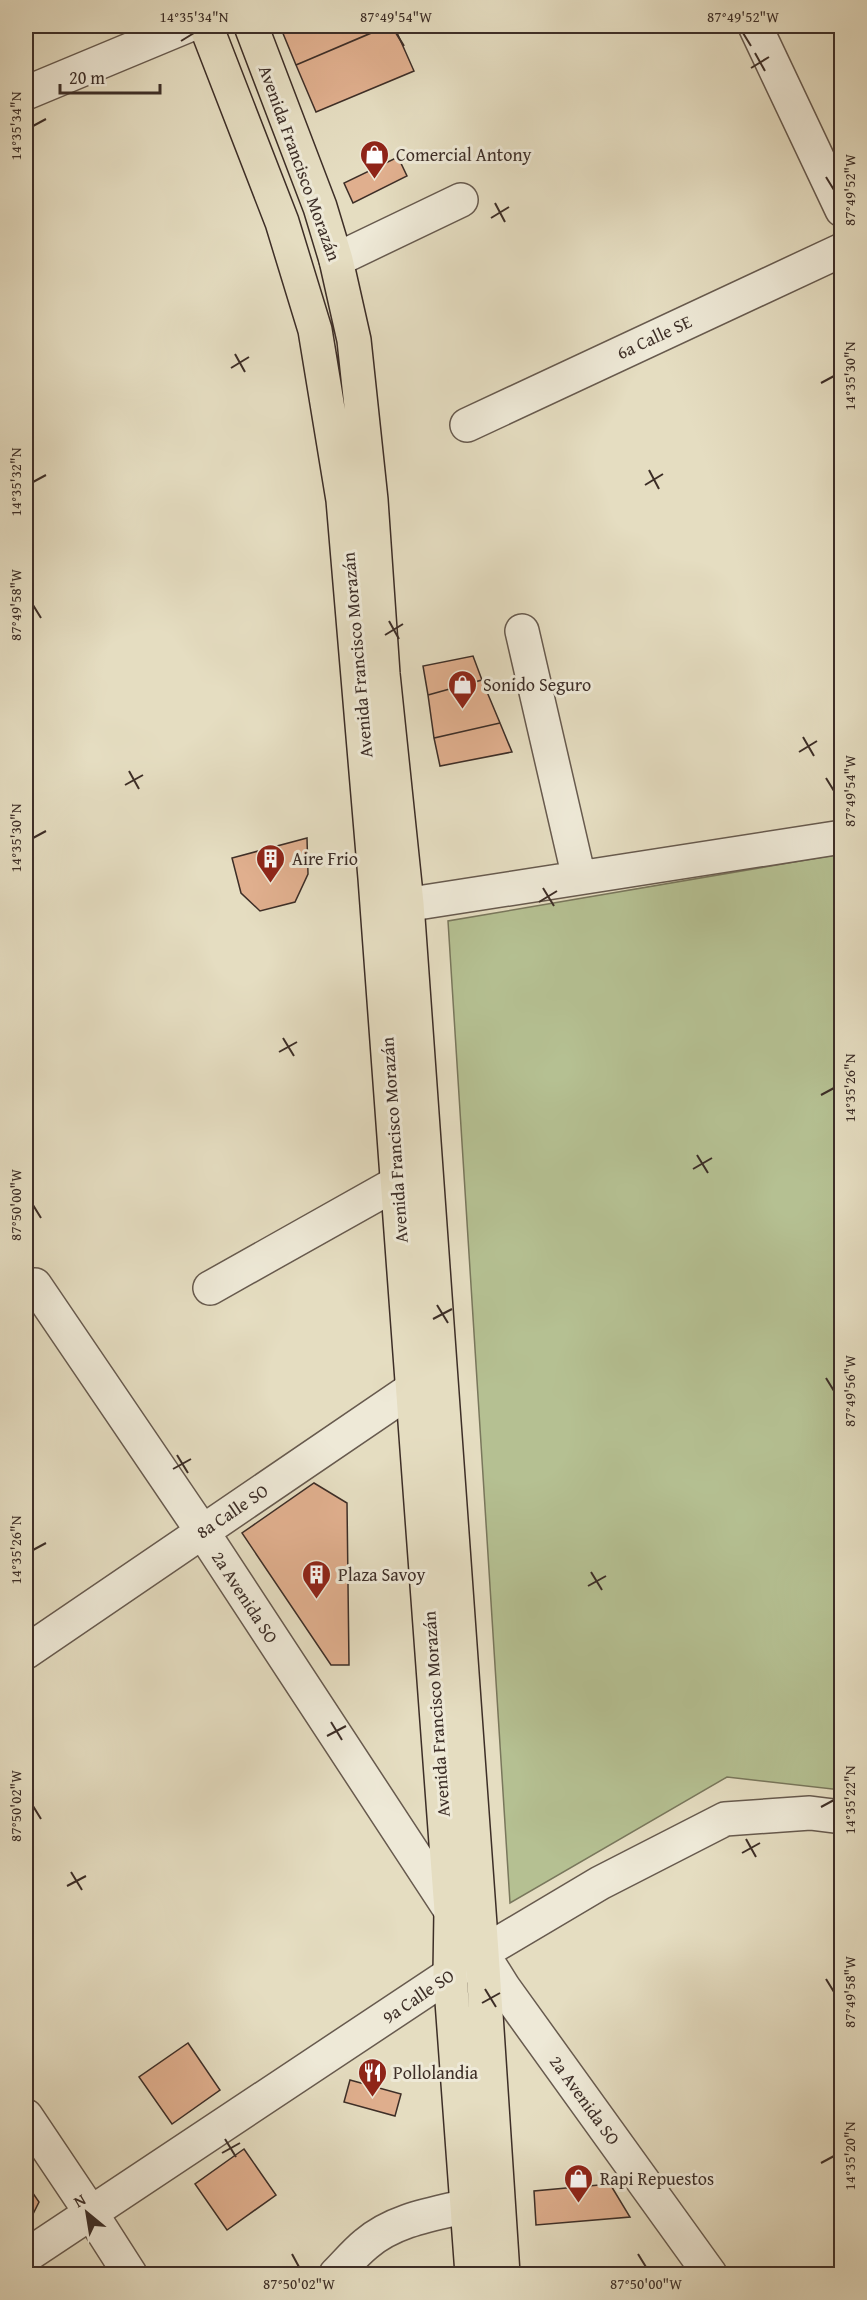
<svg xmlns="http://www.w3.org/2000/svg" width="867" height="2300" viewBox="0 0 867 2300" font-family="'Gentium Book Plus',serif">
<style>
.green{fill:#b5c092;stroke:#79775c;stroke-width:1.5}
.building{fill:#e0af8e;stroke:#3d2e27;stroke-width:1.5}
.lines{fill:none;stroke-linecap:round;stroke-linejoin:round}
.minor-casing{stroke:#675a4e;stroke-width:36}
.major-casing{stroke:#3d2e27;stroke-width:36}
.minor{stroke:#eee9d7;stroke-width:33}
.major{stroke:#e5ddc1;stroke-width:33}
.ticks{fill:none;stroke:#3d2e27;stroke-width:2}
.labels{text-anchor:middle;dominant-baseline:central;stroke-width:6;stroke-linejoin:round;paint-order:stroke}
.poi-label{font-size:18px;fill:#3d2e27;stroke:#eee9d7;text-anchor:start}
.street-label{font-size:18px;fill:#3d2e27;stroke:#eee9d7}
.neatline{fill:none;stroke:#3d2e27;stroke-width:2}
.ticks-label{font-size:15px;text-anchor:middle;fill:#3d2e27}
</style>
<rect width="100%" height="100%" fill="#e5ddc1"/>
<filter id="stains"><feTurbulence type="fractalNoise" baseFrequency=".00333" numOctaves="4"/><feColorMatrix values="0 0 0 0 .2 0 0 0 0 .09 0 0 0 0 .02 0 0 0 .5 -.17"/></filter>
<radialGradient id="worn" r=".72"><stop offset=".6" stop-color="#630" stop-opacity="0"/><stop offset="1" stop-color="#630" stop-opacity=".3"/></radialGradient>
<path class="green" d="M841,854V1790L727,1777L510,1903L448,921Z"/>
<path class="building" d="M284,26H376L378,30L296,65L282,31Z
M388,26H394L414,71L316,112L296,65Z
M398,157L407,176L353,203L344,183Z
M473,656L482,680L428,695L423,666Z
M482,680L500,723L434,738L428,695Z
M500,723L512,752L440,766L434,738Z
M307,838L308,874L295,902L260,911L241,893L232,858Z
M314,1483L347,1503L349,1665H331L242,1533Z
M188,2043L220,2090L172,2124L139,2077Z
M350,2080L401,2094L395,2116L344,2102Z
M244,2149L276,2195L227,2230L195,2184Z
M26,2183L39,2202L31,2218L26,2222Z
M610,2184L630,2217L536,2225L534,2191Z"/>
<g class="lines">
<defs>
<path id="minor" d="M755,26L842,210
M26,93L187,26
M336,260L461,200
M467,425L842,250
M522,631L579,878
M379,909L842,837
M35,1285L202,1531L451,1911
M210,1288L397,1183
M26,1652L412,1389L434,1376
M482,1953L504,1988L710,2274
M26,2116L91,2213L130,2274
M26,2256L482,1953L600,1883L725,1819L810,1813L842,1817
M336,2274C346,2264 355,2253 366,2244C394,2220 433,2214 467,2206"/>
<path id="major" d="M206,26L282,222L315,330L343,500L375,878L451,1911L450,1974L472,2274
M251,26L320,207L336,260L354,340L371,500L383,674L407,904L482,1953L503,2274"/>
</defs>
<use href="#minor" class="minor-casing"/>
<use href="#major" class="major-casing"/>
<use href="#minor" class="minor"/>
<use href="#major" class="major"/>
</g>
<path class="ticks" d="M396,33L404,46M743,33L751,46M181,41L194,33M755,53L765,71M751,68L769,57M33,126L46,119M826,177L834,190M495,203L505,222M491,218L509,207M235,354L245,372M231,368L249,357M821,383L834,376M649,470L659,489M33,482L46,475M645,485L663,474M33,605L41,618M389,621L399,639M385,635L403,624M803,737L814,756M799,752L817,741M129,771L139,789M826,778L834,791M125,785L143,775M33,838L46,831M543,888L554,906M539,902L557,891M283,1038L294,1056M279,1052L297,1042M821,1095L834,1088M697,1155L708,1173M693,1169L712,1158M33,1205L41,1218M437,1305L448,1323M433,1319L452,1309M826,1378L834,1391M177,1455L188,1473M173,1469L191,1459M33,1550L46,1543M591,1572L602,1590M588,1586L606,1576M331,1722L342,1740M327,1736L346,1726M33,1806L41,1819M821,1807L834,1800M746,1839L756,1857M742,1853L760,1843M71,1872L82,1890M67,1886L86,1876M826,1979L834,1992M485,1989L496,2007M482,2003L500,1993M225,2139L236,2157M222,2153L240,2143M821,2163L834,2156M292,2254L299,2267M638,2254L646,2267"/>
<defs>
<symbol id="shop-pin" viewBox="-11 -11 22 30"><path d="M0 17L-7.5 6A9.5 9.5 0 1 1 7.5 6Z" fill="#8f2418" stroke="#eee9d7"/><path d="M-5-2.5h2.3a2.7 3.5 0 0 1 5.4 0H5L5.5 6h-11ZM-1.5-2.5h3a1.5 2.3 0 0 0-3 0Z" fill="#fff"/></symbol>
<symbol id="building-pin" viewBox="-11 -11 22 30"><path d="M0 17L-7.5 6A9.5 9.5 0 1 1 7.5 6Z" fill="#8f2418" stroke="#eee9d7"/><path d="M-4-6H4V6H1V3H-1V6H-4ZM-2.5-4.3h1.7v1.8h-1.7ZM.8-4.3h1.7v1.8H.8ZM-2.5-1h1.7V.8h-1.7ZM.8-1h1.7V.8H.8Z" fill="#fff"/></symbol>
<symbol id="restaurant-pin" viewBox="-11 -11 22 30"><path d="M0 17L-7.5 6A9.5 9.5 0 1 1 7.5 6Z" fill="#8f2418" stroke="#eee9d7"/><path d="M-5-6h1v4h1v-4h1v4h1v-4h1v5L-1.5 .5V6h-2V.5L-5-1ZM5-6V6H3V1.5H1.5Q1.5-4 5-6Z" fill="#fff"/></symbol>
</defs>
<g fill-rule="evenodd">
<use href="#shop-pin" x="358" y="138" width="33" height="45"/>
<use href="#shop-pin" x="446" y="668" width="33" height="45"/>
<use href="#building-pin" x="254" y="842" width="33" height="45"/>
<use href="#building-pin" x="300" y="1558" width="33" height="45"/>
<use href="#restaurant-pin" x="356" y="2056" width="33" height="45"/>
<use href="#shop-pin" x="562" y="2162" width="33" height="45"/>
</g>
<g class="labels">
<g class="poi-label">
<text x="396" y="154">Comercial Antony</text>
<text x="483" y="684">Sonido Seguro</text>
<text x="292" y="858">Aire Frio</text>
<text x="338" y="1574">Plaza Savoy</text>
<text x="393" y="2072">Pollolandia</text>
<text x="600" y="2178">Rapi Repuestos</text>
</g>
<g class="street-label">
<text transform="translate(300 163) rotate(70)">Avenida Francisco Morazán</text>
<text transform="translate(654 337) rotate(-25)">6a Calle SE</text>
<text transform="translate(357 655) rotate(-95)">Avenida Francisco Morazán</text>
<text transform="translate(394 1140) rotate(-94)">Avenida Francisco Morazán</text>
<text transform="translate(232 1511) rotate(-34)">8a Calle SO</text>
<text transform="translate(245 1597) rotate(57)">2a Avenida SO</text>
<text transform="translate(436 1714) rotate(-94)">Avenida Francisco Morazán</text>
<text transform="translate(418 1996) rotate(-34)">9a Calle SO</text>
<text transform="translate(585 2100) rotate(54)">2a Avenida SO</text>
</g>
</g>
<rect width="867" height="2300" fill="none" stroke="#e5ddc1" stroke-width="66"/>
<g transform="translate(87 2213) rotate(330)" stroke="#eee9d7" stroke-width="4.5" paint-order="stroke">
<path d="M0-4.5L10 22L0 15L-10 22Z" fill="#3d2e27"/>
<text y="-9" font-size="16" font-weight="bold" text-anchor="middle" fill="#3d2e27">N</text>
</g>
<path d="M60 84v9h100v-9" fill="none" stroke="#3d2e27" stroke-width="3"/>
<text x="69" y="84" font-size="18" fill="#3d2e27" stroke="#eee9d7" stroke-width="4.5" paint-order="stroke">20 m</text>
<rect x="33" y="33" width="801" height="2234" class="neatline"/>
<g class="ticks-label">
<text x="194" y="22">14°35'34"N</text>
<text x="396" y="22">87°49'54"W</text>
<text x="743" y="22">87°49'52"W</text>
<text transform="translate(16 126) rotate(-90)" y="5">14°35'34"N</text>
<text transform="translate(850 190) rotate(-90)" y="5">87°49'52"W</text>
<text transform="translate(850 376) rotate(-90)" y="5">14°35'30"N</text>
<text transform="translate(16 482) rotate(-90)" y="5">14°35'32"N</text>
<text transform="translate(16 605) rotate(-90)" y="5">87°49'58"W</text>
<text transform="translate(850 791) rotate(-90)" y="5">87°49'54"W</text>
<text transform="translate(16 838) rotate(-90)" y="5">14°35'30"N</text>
<text transform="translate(850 1088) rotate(-90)" y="5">14°35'26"N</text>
<text transform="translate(16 1205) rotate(-90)" y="5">87°50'00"W</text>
<text transform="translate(850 1391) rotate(-90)" y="5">87°49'56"W</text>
<text transform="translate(16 1550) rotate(-90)" y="5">14°35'26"N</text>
<text transform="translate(850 1800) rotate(-90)" y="5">14°35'22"N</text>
<text transform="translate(16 1806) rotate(-90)" y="5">87°50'02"W</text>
<text transform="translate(850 1992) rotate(-90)" y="5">87°49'58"W</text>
<text transform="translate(850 2156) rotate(-90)" y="5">14°35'20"N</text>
<text x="299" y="2289">87°50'02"W</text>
<text x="646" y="2289">87°50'00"W</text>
</g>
<rect width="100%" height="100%" filter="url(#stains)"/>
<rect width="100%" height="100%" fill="url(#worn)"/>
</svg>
